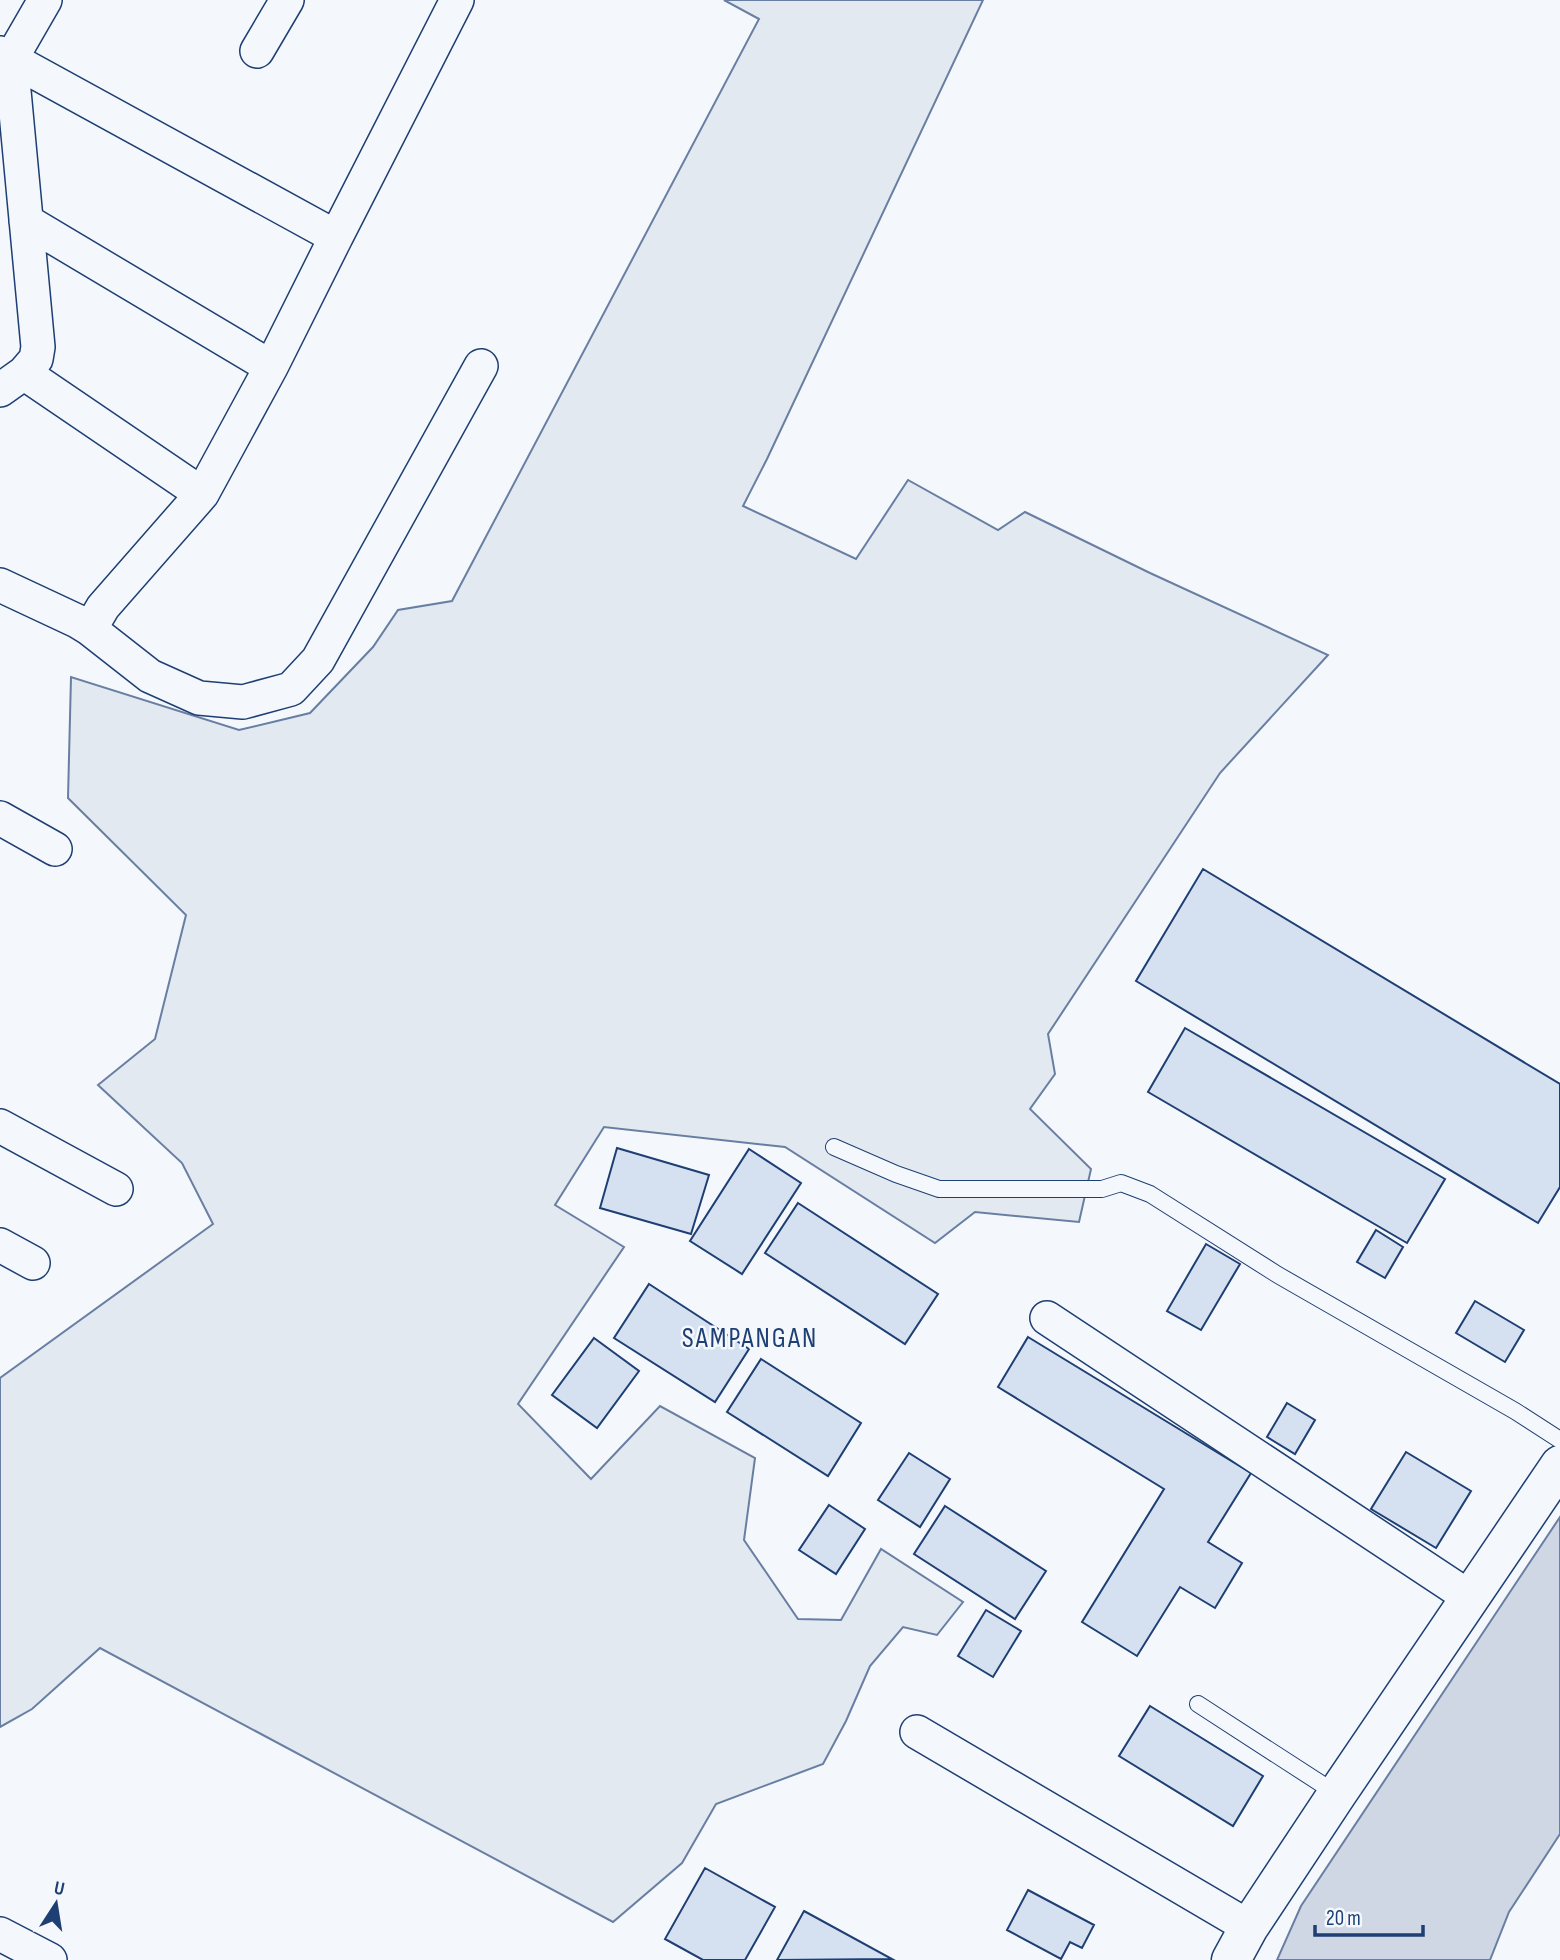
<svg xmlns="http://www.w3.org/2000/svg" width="1560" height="1960" viewBox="0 0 1560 1960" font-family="'Sofia Sans Condensed',sans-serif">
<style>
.green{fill:#e3e9f0;stroke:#687fa3;stroke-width:2}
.water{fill:#cfd7e4;stroke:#687fa3;stroke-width:2}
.building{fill:#d5e0f0;stroke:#1d3f73;stroke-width:2}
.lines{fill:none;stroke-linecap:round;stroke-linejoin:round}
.service-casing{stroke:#1d3f73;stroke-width:18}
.minor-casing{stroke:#1d3f73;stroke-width:36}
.tertiary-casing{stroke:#1d3f73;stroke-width:41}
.service{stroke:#f4f7fb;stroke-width:16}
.minor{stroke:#f4f7fb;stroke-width:33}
.tertiary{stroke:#f4f7fb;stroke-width:38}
.labels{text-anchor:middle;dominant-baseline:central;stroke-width:5;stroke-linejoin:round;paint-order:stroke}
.quarter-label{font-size:28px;letter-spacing:2px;fill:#1d3f73;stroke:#f4f7fb}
</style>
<rect width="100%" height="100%" fill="#f4f7fb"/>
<path class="green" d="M724,0H983L767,459L743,506L856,559L908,480L998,530L1025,512L1150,573L1328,655L1220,773L1048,1034L1055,1074L1030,1109L1091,1169L1079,1222L975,1212L935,1243L785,1147L604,1127L555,1205L624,1247L518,1404L591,1479L660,1406L755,1458L744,1540L798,1619L841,1620L881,1549L963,1602L937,1635L903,1627L870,1666L846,1721L823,1764L716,1804L682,1863L613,1922L100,1648L32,1709L0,1727V1378L213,1224L182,1163L98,1085L155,1039L186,915L68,798L71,677L239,730L310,713L373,647L398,610L452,601L759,19Z"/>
<path class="water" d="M1560,1517V1834L1509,1912L1490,1960H1277L1301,1906Z"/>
<path class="building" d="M1203,869L1560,1084V1187L1538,1223L1136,981Z
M1185,1028L1445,1179L1407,1243L1148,1092Z
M617,1148L709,1175L691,1234L600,1208Z
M749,1149L801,1183L742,1274L690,1241Z
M798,1203L938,1294L905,1344L765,1253Z
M1376,1230L1403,1247L1385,1278L1357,1262Z
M1206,1244L1240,1264L1201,1330L1167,1311Z
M649,1284L749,1349L715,1402L614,1338Z
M1475,1301L1524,1330L1505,1362L1456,1333Z
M1028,1337L1251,1473L1208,1542L1242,1563L1215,1608L1180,1587L1137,1656L1082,1622L1164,1489L998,1387Z
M594,1338L639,1371L597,1428L552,1395Z
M761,1359L861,1423L828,1476L727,1412Z
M1287,1403L1315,1420L1295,1454L1267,1437Z
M1406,1452L1471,1491L1436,1548L1371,1509Z
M909,1453L950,1479L920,1527L878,1500Z
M829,1505L865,1529L836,1574L799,1550Z
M945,1506L1046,1571L1015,1619L914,1554Z
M986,1610L1021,1631L993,1677L958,1656Z
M1150,1706L1263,1776L1233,1826L1119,1756Z
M705,1868L775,1907L745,1960H703L665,1939Z
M1028,1890L1094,1925L1082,1948L1070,1942L1061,1959L1007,1930Z
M804,1911L892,1959L777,1960Z"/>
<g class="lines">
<defs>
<path id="service" d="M834,1147L896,1174L939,1189H1102L1121,1183L1150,1194L1278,1275L1515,1411L1560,1440
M1198,1704L1337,1794"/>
<path id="minor" d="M257,51L287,0
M0,53L336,237L271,367L202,494L103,607L90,629L77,621L0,585
M26,221L271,367
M336,237L457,0
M24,373L202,494
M0,390L24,373L36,359L38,347L11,59L45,0
M90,629L150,676L199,698L243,702L291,689L318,660L481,366
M0,818L55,849
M0,1126L116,1189
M0,1245L33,1263
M1047,1318L1469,1597
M917,1732L1249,1927
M0,1934L50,1960"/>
<path id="tertiary" d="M1231,1960L1249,1927L1337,1794L1560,1465"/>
</defs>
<use href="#service" class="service-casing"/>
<use href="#minor" class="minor-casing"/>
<use href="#tertiary" class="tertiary-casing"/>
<use href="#service" class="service"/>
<use href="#minor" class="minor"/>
<use href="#tertiary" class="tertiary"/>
</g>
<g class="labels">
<g class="quarter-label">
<text x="750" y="1338">SAMPANGAN</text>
</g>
</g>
<g transform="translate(56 1904) rotate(12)" stroke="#f4f7fb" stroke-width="5" paint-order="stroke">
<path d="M0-5L12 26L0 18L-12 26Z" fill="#1d3f73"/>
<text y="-10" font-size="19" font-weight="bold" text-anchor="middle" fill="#1d3f73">U</text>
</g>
<path d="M1315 1925v10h108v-10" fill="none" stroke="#1d3f73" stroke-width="3.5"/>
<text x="1326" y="1925" font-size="21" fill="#1d3f73" stroke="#f4f7fb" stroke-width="5" paint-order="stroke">20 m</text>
</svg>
